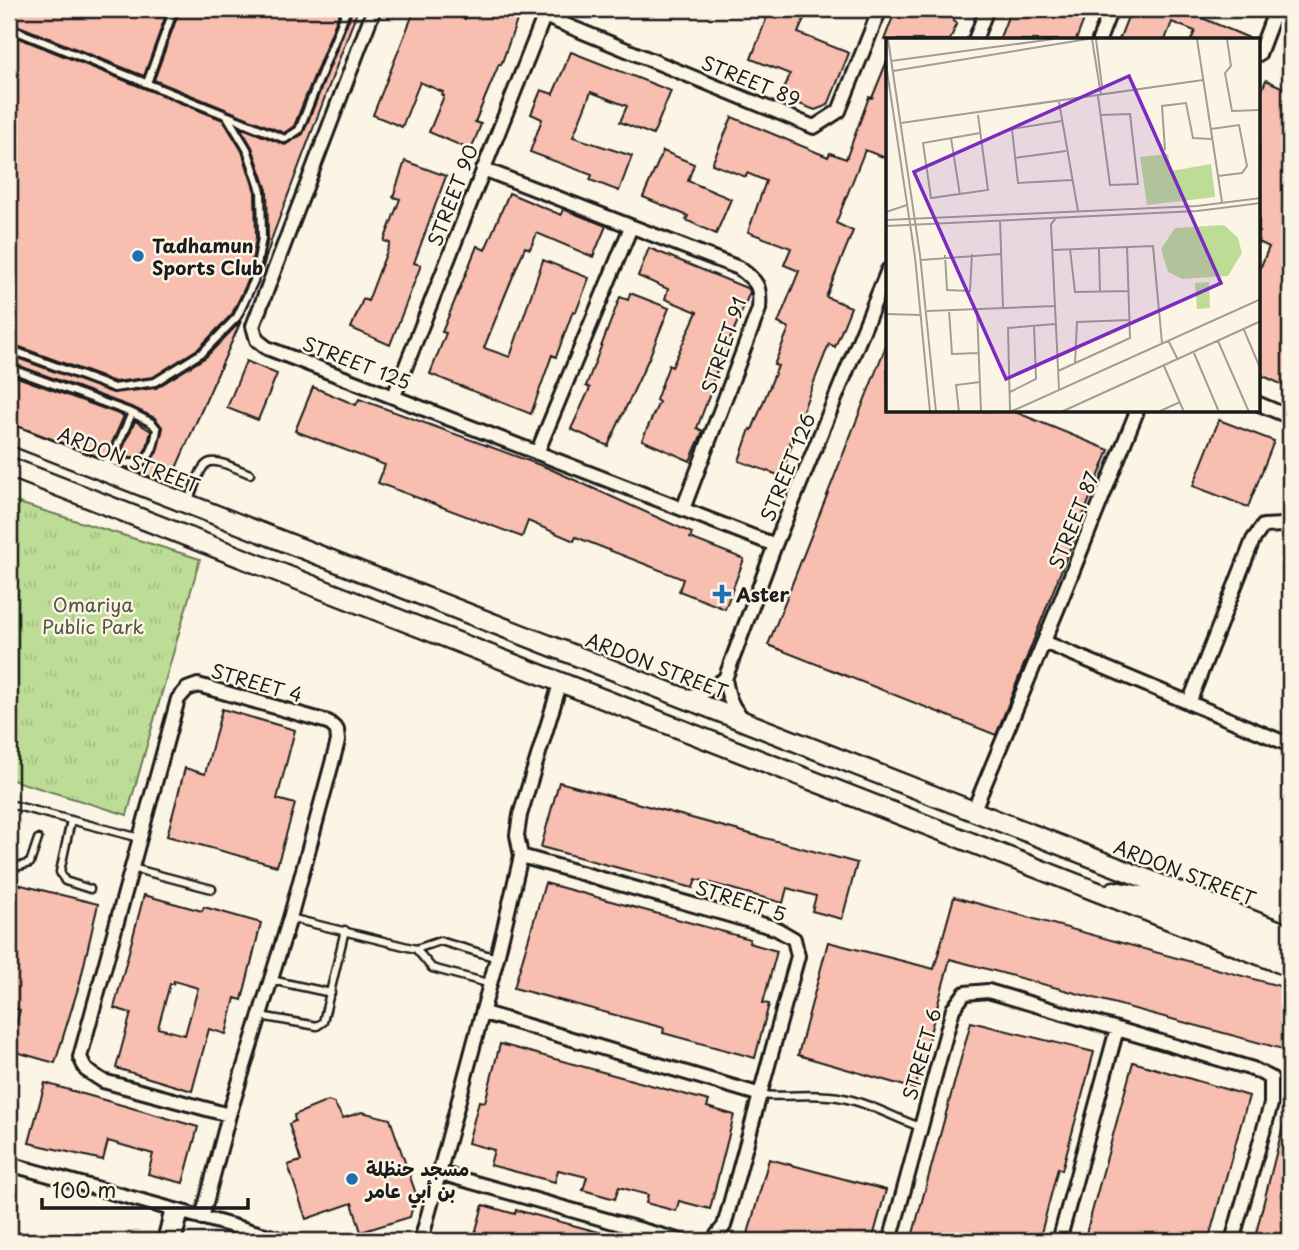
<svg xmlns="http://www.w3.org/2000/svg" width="1299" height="1250" viewBox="0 0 1299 1250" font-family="'Playpen Sans','Playpen Sans Arabic',sans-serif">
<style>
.grass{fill:url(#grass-tufts);stroke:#6c7c59;stroke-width:2}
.building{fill:#f8beaf;stroke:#1c1c1c;stroke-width:2;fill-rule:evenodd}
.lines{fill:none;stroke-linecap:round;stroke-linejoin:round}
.lane-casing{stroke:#1c1c1c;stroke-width:11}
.street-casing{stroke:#1c1c1c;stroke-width:18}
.secondary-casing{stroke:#1c1c1c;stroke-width:23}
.lane{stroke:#fcf5e5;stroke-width:6}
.street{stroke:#fcf5e5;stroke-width:12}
.secondary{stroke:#fcf5e5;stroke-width:18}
.poi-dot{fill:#1f6fb2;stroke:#fcf5e5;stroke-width:2.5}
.labels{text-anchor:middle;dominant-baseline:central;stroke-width:5;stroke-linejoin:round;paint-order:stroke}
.street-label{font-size:19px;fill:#1c1c1c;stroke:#fcf5e5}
.poi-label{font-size:19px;font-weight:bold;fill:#1c1c1c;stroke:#fcf5e5;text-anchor:start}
.park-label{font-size:19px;fill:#4c5641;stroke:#fcf5e5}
.inset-road{fill:none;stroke:#a29e95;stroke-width:2}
.view{fill:#7b2cbf;fill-opacity:0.15;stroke:#7b2cbf;stroke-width:3.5}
.inset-edge{fill:none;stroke:#1c1c1c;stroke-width:3.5}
</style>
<defs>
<pattern id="grass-tufts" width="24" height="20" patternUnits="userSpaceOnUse" patternTransform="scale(1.75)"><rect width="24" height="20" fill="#bddd96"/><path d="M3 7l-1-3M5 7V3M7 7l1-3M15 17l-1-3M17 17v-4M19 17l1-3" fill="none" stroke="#a2bd81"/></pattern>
</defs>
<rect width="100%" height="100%" fill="#fcf5e5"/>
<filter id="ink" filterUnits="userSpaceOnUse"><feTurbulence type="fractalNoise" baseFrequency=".0143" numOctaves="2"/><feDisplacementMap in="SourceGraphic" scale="14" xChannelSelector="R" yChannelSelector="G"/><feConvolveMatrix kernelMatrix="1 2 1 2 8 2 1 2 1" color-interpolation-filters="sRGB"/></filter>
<g filter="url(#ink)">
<path class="grass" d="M9,500L200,559L127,815L9,779Z"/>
<path class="building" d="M9,9H168L144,76L9,22Z
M180,9H341L294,126L284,133L154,80Z
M353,9H358L273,235L261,273L268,238L267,190L252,147L240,127L285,145L303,134Z
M415,9H443L465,19L469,9H521L501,65L499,64L475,122L481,124L471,150L429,132L444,96L442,95L443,92L420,82L402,127L373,115Z
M770,9H808L798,33L849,53L828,105L815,110L781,97L790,74L751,59Z
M896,9H957L953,21L957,23L950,40H884Z
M1011,9H1088L1076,40H999Z
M1131,9H1181L1254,40H1191L1195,31L1172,22L1165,40H1119Z
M9,34L223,120L242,151L255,192L256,238L249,279L232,314L199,348L153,377L115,382L9,343Z
M571,52L671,91L653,135L620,122L627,106L591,92L573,137L632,156L619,191L590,180L592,175L530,152L542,119L531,114L541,90L553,94Z
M887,61L888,159L865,150L836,223L853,231L826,297L851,307L835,347L829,344L790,443L792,444L781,476L739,461L750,429L752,430L778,366L774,365L789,328L778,323L799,271L784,265L791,248L748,232L766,181L747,173L746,177L712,164L732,117L828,157L830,153L846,159L869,97L872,98Z
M1266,80L1290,91V369L1283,385L1259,374V271L1269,247L1259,242V97Z
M663,151L694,164L688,181L731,199L716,234L686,220L688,216L643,197Z
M405,161L446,176L414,263L421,265L390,345L351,328L363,299L368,301L390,243L384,241L400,199L393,197Z
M509,193L561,215L563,209L606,226L593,257L537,233L530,249L525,247L504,298L484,348L510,357L543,260L589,278L576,312L573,311L556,357L552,355L531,414L430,374L446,333L442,332L477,246L485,250Z
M649,248L749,289L750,292L712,382L714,383L697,428L703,431L690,461L642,440L659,402L656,400L669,365L672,367L697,312L665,299L668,289L638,276Z
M630,293L669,308L649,358L608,446L571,429L590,388L586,386L620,297L628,300Z
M241,321L169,484L130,469L147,465L157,452L163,428L155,418L134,408L9,362V355L113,393L156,388L206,357Z
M887,343L888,411H1013L1109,450L996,735L768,645Z
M246,361L277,374L258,420L227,408Z
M9,374L124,416L108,452L102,458L9,423Z
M313,387L356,405L359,399L548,468L692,533L690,538L744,559L725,609L679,591L683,579L576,537L574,541L528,521L522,537L378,483L385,465L295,431Z
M1219,420L1274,441L1248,507L1193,486Z
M135,421L151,431L147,447L144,452L136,457H119Z
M222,709L295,730L277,799L295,804L277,866L167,836L185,768L205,774Z
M559,782L857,863L842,919L812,911L816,896L787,888L783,903L696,879L693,888L541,847Z
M9,882L98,904L80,982L55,1063L9,1050L20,1010L9,1007Z
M545,883L750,939L749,943L777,951L763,1003L769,1004L755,1058L663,1033L664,1028L514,988Z
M144,895L202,911L204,907L261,923L242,1000L235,998L226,1034L209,1029L192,1091L116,1068L131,1013L114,1008ZM174,981L198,988L185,1035L158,1028L170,984H173Z
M954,897L1290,989V1051L950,959L915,1089L798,1055L828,942L934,969Z
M971,1022L1094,1052L1062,1170L1058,1168L1039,1241H911Z
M500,1044L709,1101L707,1107L734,1115L710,1209L679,1201L676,1211L646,1203L648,1195L619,1187L615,1199L583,1190L587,1177L558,1170L555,1182L490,1165L494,1150L468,1143L479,1101L485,1102Z
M1133,1062L1249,1096L1208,1241H1084Z
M45,1083L198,1127L183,1183L148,1174L153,1154L108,1141L103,1160L29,1143Z
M328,1101L334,1103L343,1118L362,1112L390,1119L416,1194L410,1217L361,1232L352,1203L306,1219L288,1165L301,1161L289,1124L295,1121L294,1115Z
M1287,1110H1290V1241H1254Z
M769,1159L886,1190L872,1241H746Z
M483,1205L515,1214L516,1210L621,1238L620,1241H473Z"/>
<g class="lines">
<defs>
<path id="lane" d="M9,28L285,139L299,130L347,9
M147,83L174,9
M9,349L114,388L155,382L203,352L237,317L254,281L262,238L261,191L247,149L227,116
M9,368L132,413L113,456L101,466
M109,461C142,467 152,464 157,429L152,423L132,413
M188,502C207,455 202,454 250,474
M9,804L140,838
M71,820L60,872L65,881L90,889
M9,863L20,866L30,863L38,839
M132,868L212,889
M290,918L416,949L440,941L497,958
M416,949L432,968L491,984
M271,980L331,993
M260,1016L317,1026L323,1022L345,930
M761,1095C788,1098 817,1092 843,1098C870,1103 894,1118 920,1127"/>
<path id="street" d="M374,9L253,326L257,340L267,348L775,545
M544,16L814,127L839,111L880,9
M975,40L987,9
M1099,40L1111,9
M1259,54L1276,9
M483,169L739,268C757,282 761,285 759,309L683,509
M394,396L547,9
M1259,404L1290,417
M537,453L631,227
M1044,642L1290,745
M684,697L700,694L725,679
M1189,703L1253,540L1263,526L1283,525L1290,529
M744,719C731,708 728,696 725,679L775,545L888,270
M973,812L1057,610L1137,411
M521,856L775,928L794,939L798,956L724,1226L712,1241
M484,1013L761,1095
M9,1164L287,1241
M440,1173L681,1241
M202,1218L229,1115L290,918L338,741L337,730L328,722L198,685L187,689L178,699L80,1057L86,1070L103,1081L229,1115
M164,1241L172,1209
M174,1241L182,1212
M421,1241L497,958L521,856L517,835L520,815L561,681
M890,1241L953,1009L965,993L988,991L1253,1069L1271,1078V1104L1232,1241
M1059,1241L1117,1029"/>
<path id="secondary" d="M9,434L1290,935
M9,467L1290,967
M1114,891L1152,898L1290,950"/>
</defs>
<use href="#lane" class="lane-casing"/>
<use href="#street" class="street-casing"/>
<use href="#secondary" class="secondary-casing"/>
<use href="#lane" class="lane"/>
<use href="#street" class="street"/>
<use href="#secondary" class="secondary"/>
</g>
</g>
<g class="poi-dot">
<circle cx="138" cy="256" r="7"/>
<path d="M718.5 583.5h7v7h7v7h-7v7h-7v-7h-7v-7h7z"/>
<circle cx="352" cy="1179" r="7"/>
</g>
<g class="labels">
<g class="street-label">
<text transform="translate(751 80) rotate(22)">STREET 89</text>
<text transform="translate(452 195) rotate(-69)">STREET 90</text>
<text transform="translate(723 345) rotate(-71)">STREET 91</text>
<text transform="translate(357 362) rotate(21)">STREET 125</text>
<text transform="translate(129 459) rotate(21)">ARDON STREET</text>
<text transform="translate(787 467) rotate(-68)">STREET 126</text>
<text transform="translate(1073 520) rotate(-68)">STREET 87</text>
<text transform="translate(657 665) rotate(21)">ARDON STREET</text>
<text transform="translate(257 682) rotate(16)">STREET 4</text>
<text transform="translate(1185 872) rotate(21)">ARDON STREET</text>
<text transform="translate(741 900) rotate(18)">STREET 5</text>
<text transform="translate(921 1054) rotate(-74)">STREET 6</text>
</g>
<g class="poi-label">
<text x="152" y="245">Tadhamun<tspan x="152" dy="22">Sports Club</tspan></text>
<text x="736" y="594">Aster</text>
<text x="366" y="1168">مسجد حنظلة<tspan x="366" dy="22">بن أبي عامر</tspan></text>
</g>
<g class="park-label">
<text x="93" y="604">Omariya<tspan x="93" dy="22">Public Park</tspan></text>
</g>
</g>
<g transform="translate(886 38)">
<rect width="374" height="374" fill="#fcf5e5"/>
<path d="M282,116L285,133L325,126L329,159L261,167L254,119Z" fill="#bddd96"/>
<path d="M338,187L352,200L356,215L342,238L296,241L282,234L275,211L289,190ZM323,244L324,270L311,271L309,245Z" fill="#bddd96"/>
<path class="inset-road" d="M2,1L34,217L50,374M206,1L215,57M210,1L216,48M311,1L336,164M341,1L345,28L339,35L346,73L375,72M5,23L168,1M0,26L29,219L44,374M7,33L202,1M212,58L224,147L252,146L244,76L215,77M173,64L192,173M92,77L102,152L45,160L37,105L94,95M176,83L126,91L132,145L186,142M15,85L317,42M325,91L353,87L361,128L356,135L332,138M65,100L74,157M279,112L276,68L300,65L307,100L326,101M128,120L180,113M0,174L21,167M170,180L165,186L173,351M0,182L311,168L375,160M114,182L117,270M0,188L311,173L375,165M184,211L189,254L243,253M213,211L214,254M166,212L267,208L276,305M59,217L61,252L84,253L86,216M35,222L115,216M91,271L95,374M63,272L66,316L93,315M41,273L168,268M0,276L35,277M358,292L375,332M282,302L292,322M332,303L363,374M308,315L333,374M189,326L191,284L244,282M278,328L298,374M172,333L244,300L241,208M124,354L150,341L148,287M124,373L122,290L169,286M73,374L70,347L94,344M124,374L375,261M175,374L375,283M272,374L294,364"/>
<path class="view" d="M243,38L335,245L120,341L28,134Z"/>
<rect width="374" height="374" class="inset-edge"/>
</g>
<rect width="1299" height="1250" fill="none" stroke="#fcf5e5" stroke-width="35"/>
<rect x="18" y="18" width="1264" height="1215" fill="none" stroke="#1c1c1c" stroke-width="2.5" filter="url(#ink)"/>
<path d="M42 1198v10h206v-10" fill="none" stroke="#1c1c1c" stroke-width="3.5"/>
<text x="52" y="1198" font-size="21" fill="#1c1c1c" stroke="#fcf5e5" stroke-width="5" paint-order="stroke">100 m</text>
</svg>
